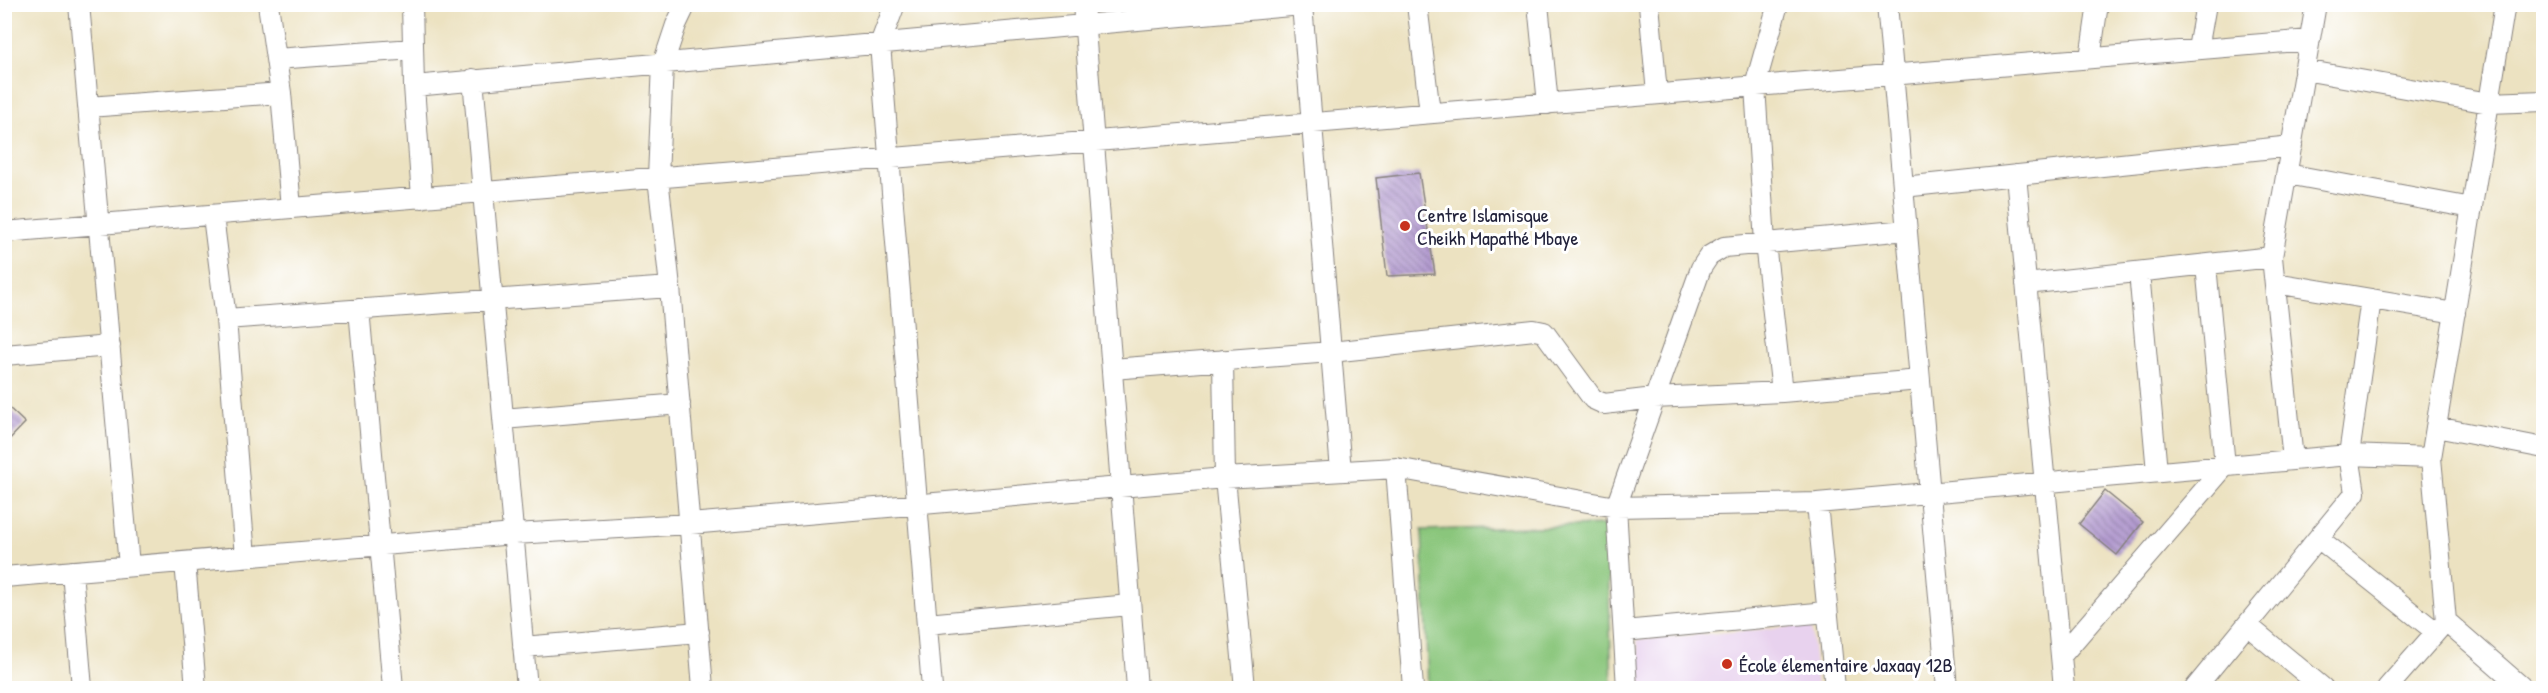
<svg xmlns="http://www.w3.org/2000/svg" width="2548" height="693" viewBox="0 0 2548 693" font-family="'Patrick Hand',sans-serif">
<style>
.built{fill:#e8d2ee}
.green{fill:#8ac67c;stroke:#56745c;stroke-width:1.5}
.building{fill:url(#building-back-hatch)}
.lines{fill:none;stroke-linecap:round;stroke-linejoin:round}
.minor-casing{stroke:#87827e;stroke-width:22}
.minor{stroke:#fff;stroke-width:20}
.poi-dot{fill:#c8321e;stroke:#fff;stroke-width:2}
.labels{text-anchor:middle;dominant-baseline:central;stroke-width:6;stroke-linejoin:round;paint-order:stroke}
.poi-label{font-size:20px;fill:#22223b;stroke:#fff;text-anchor:start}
</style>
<defs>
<pattern id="building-back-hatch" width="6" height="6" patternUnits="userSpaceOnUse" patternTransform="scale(1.5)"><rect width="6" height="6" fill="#b49cd0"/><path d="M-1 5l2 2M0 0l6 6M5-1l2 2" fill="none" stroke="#927faa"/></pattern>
</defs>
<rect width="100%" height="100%" fill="#fff"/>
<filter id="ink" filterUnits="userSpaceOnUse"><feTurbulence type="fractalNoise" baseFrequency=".0167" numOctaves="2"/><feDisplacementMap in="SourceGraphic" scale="12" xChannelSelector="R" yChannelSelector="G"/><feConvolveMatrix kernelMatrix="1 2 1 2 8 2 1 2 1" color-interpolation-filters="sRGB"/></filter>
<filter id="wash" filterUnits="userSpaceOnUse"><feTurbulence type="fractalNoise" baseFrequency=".008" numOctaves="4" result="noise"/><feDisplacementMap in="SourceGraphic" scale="24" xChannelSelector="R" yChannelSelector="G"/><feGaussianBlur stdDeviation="1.35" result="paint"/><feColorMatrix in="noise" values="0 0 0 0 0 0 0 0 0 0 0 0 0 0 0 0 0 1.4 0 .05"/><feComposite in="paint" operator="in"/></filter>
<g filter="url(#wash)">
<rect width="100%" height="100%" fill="#ece2c1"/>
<path class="built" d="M1811,625L1817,688H1642L1637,640Z"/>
<path class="green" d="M1607,525L1612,688H1428L1422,530Z"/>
<g id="blocks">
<path class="building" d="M1419,173L1435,274L1387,276L1376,178Z
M4,403L25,423L4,445Z
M2105,491L2143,522L2117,555L2079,524Z"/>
</g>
</g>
<g filter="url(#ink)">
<use href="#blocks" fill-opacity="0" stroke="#87827e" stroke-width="1.5"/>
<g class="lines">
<defs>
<path id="minor" d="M79,4L129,566
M268,4L281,93L291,208
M412,4L414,86L422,198
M686,4L676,25L663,64L658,177L670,287L703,688
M895,4L880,44L932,688
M1083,4L1137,688
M1417,4L1430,113
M1538,4L1548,104
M1649,4L1657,94
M1778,4L1755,86L1765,243L1782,392
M1887,4L1947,688
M2505,4L2431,458L2446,621L2523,688
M2198,49L2206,4
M2090,58L2098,4
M276,59L413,49
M2304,70L2489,103L2544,101
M473,79L527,688
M414,86L1302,5L1341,471
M88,107L281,93
M2287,174L2472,208
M2016,175L2064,688
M1903,187L2292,146
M213,216L226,319L245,557
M4,232L2310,40
M2139,272L2157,472
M2275,283L2455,313
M2026,284L2272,257
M359,309L393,688
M226,319L670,287
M4,355L110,346
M1223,360L1225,478L1245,688
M1112,369L1331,352L1534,330L1544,332L1593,399L1604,404L1654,398L1782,392L1920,380
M503,419L680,404
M2436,427L2544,448
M2293,460L2272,257L2316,4
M1396,468L1413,688
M1817,503L1835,688
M2318,538L2436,632
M185,562L196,688
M72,571L82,688
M4,577L514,534L690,524L1225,478L1396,468L1616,507L1817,503L2349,455L2431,458
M927,624L1130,605
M2247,625L2323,688
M1624,631L1827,612
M523,647L699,632
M2061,656L2225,466L2206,265
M1627,688L1616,507L1701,268L1709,256L1724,247L1907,230
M2195,688L2355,493L2349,455L2371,299
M2387,688L2444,623"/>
</defs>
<use href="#minor" class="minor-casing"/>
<use href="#minor" class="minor"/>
</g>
</g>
<g class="poi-dot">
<circle cx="1405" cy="226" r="6"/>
<circle cx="1727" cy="664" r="6"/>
</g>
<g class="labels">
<g class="poi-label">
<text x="1417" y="214">Centre Islamisque<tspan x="1417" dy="23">Cheikh Mapathé Mbaye</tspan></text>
<text x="1739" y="664">École élementaire Jaxaay 12B</text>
</g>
</g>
<rect width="2548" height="693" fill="none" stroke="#fff" stroke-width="24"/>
</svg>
